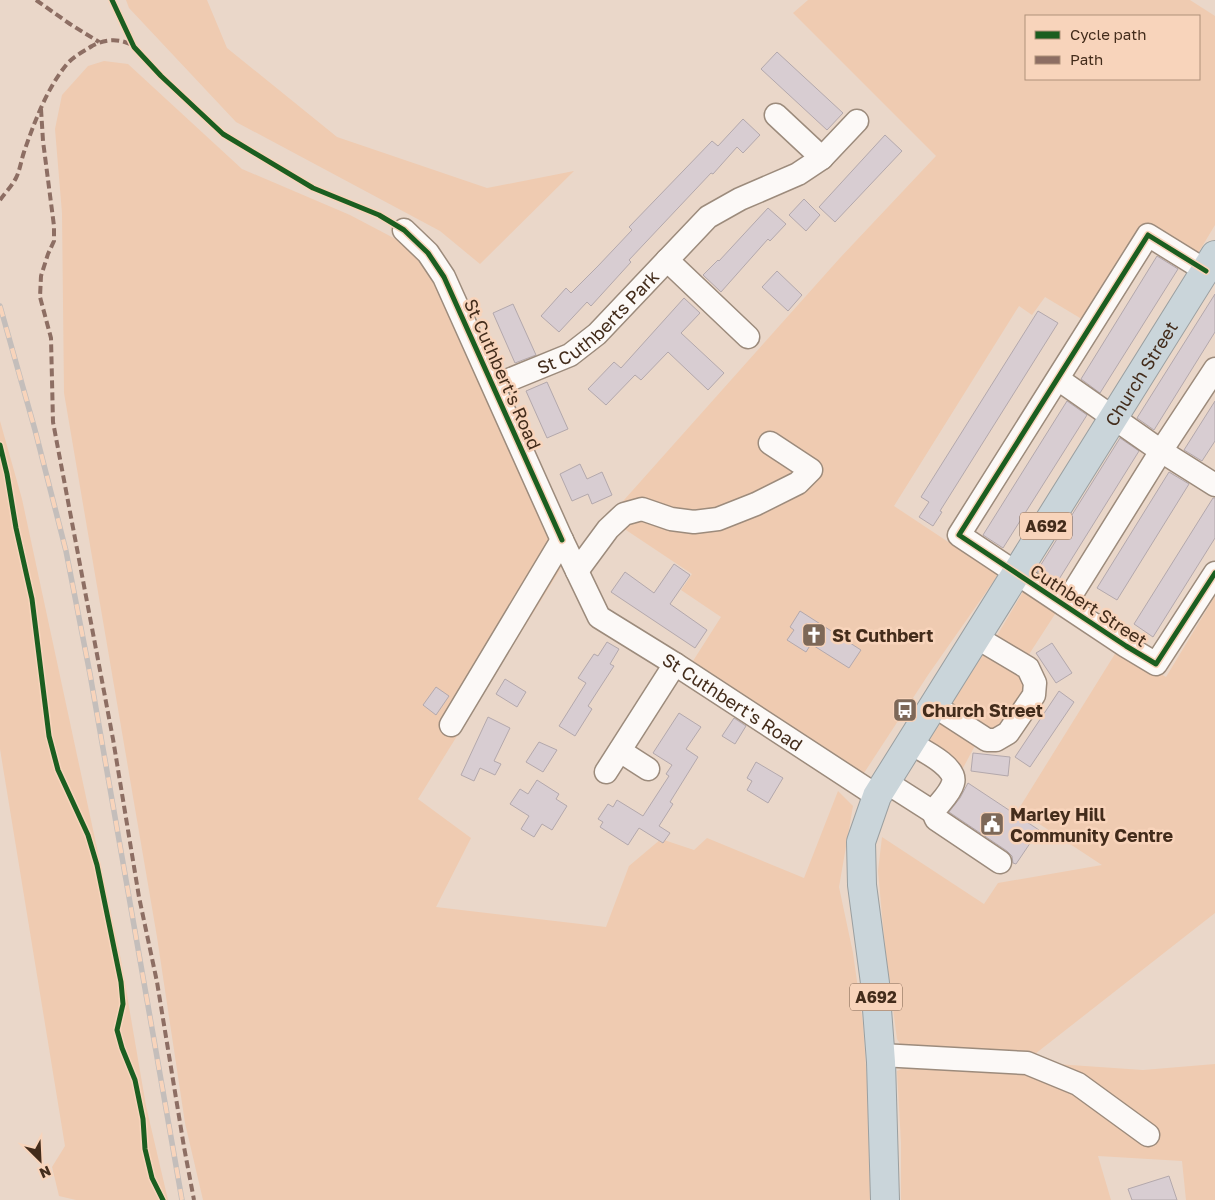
<svg xmlns="http://www.w3.org/2000/svg" width="1215" height="1200" viewBox="0 0 1215 1200" font-family="'Golos Text',sans-serif">
<style>
.green{fill:#efcbb1;fill-rule:evenodd}
.building{fill:#d8cdd2;stroke:#b3a8ac}
.lines{fill:none;stroke-linecap:round;stroke-linejoin:round}
.minor-casing{stroke:#9c8b7c;stroke-width:25}
.highway-casing{stroke:#9a9fa0;stroke-width:30}
.minor{stroke:#fcf9f7;stroke-width:22}
.highway{stroke:#cad5da;stroke-width:28}
.rail-casing{stroke:#c4bebb;stroke-width:5.5}
.rail{stroke:#f8d4bb;stroke-width:4;stroke-dasharray:11;stroke-linecap:butt}
.quiet{stroke:#8d6e63;stroke-width:4;stroke-dasharray:8 4;stroke-linecap:butt}
.cycleway-casing{stroke:#f8d4bb;stroke-width:8}
.cycleway{stroke:#1b5e20;stroke-width:5}
.labels{text-anchor:middle;dominant-baseline:central;stroke-width:5;stroke-linejoin:round;paint-order:stroke}
.shield{fill:#f8d4bb;stroke:#795e4b;stroke-width:1}
.shield-label{font-size:16px;font-weight:bold;fill:#432c1b}
.street-label{font-size:18px;fill:#432c1b;stroke:#f8d4bb}
.poi-label{font-size:18px;font-weight:bold;fill:#432c1b;stroke:#f8d4bb;text-anchor:start}
</style>
<rect width="100%" height="100%" fill="#ead7c9"/>
<path class="green" d="M126,0H207L227,48L337,137L487,188L574,171L480,264L440,231L236,122L129,8Z
M808,0H1190L1215,16V225L1197,255L1148,223L1085,321L1045,297L1032,315L1019,306L894,506L998,575L928,675L864,773L693,661L721,617L681,590L692,574L608,518L839,259L936,156L793,13ZM1026,16H1199V79H1026Z
M104,61L128,64L242,169L350,215L407,245L437,284L477,370L561,568L418,799L471,838L436,907L606,927L629,866L661,839L694,850L707,838L804,878L838,791L853,806L839,887L853,953L863,1024L872,1155V1200H203L185,1123L157,937L64,393L62,213L55,129L62,95L88,66Z
M0,421L22,499L121,960L146,1106L168,1200H76L59,1196L52,1167L65,1146L0,749Z
M1024,590L1057,611L1026,659L995,639Z
M1215,596V913L1035,1054L905,1051L897,1039L885,948L878,871L882,837L984,904L998,883L1102,865L1018,810L1118,649L1166,677Z
M984,652L1023,679L1027,685L1009,721L989,732L950,705Z
M939,716L978,740L963,768L923,744Z
M1056,1064L1143,1070L1215,1064V1200H1186L1182,1161L1098,1156L1111,1200H901V1143L897,1071L906,1067Z"/>
<path class="building" d="M777,52L843,113L827,130L761,69Z
M743,119L760,135L743,153L737,147L713,174L711,173L629,260L631,262L591,306L587,302L559,332L541,316L566,288L571,293L598,266L632,230L629,227L712,141L718,146Z
M885,135L902,151L835,222L819,207Z
M804,199L820,215L806,231L789,215Z
M768,208L786,224L770,241L768,239L721,292L703,275L718,260L719,261Z
M1157,256L1178,269L1100,393L1081,379Z
M777,271L802,295L788,311L762,287Z
M1215,294V332L1154,430L1137,418Z
M684,298L700,313L681,333L724,373L708,390L668,352L641,380L635,375L606,405L588,389L614,362L621,368Z
M513,304L536,355L515,363L493,313Z
M1038,311L1058,323L940,511L942,512L933,526L919,517L929,502L921,497Z
M547,382L568,429L547,438L526,391Z
M1067,401L1087,415L1003,548L983,535Z
M1215,401V441L1202,461L1184,450Z
M1120,438L1139,451L1056,584L1037,571Z
M580,464L587,479L602,472L612,495L592,504L588,494L572,501L560,474Z
M1169,472L1189,484L1117,600L1097,588Z
M1213,498H1215V538L1153,637L1134,624Z
M674,564L690,575L670,604L707,630L695,648L611,592L625,572L654,593Z
M800,611L861,650L849,668L811,644L806,652L787,640L794,630L790,627Z
M607,642L619,649L610,664L614,666L588,706L592,709L575,736L559,726L586,683L578,678L594,654L598,656Z
M1052,643L1072,673L1056,683L1036,653Z
M505,679L526,692L517,707L496,694Z
M436,687L449,696L436,715L423,705Z
M1059,691L1074,702L1030,767L1015,757Z
M679,713L701,727L686,749L698,757L670,802L673,804L659,826L670,833L663,843L639,828L628,845L600,827L603,822L598,819L608,804L613,807L617,800L643,816L669,776L666,774L672,765L653,753Z
M488,717L510,728L494,761L501,764L495,775L480,768L474,781L461,775Z
M734,718L746,726L735,744L722,736Z
M539,742L557,750L543,772L526,762Z
M973,753L1010,757L1008,776L971,771Z
M756,762L783,778L768,803L747,790L752,781L747,778Z
M537,780L559,794L556,799L567,806L552,830L542,824L534,837L521,829L529,816L510,804L520,789L528,794Z
M968,783L1039,830L1016,864L1013,863L1012,856L1007,851L949,812L960,798Z
M1169,1176L1177,1200H1132L1128,1189Z"/>
<g class="lines">
<defs>
<g id="minor">
<path d="M776,115L822,158"/>
<path id="s1" d="M404,230L428,253L444,277L562,540L599,617L675,664L877,796"/>
<path d="M667,260L748,337"/>
<path d="M1206,271L1148,235L959,535L1126,646L1156,664L1215,573"/>
<path d="M1058,379L1161,451L1215,485"/>
<path id="s2" d="M494,386L570,355L597,334L708,217L740,199L798,174L822,158L857,121"/>
<path d="M577,571L608,529L624,514L642,509L671,519L694,522L718,519L756,504L798,483L811,470L770,443"/>
<path d="M1065,605L1161,451L1215,369"/>
<path d="M933,705L987,740H996L1008,733L1034,695L1035,683L1028,668L976,637"/>
<path d="M451,725L562,540"/>
<path d="M620,751L648,769"/>
<path d="M606,772L675,664"/>
<path d="M886,782L933,812C939,803 950,794 953,783C958,767 922,750 910,743"/>
<path d="M933,812L936,819L1000,862"/>
<path d="M881,1055L1027,1063L1078,1084L1148,1135"/>
</g>
<g id="highway">
<path id="s3" d="M885,1200L881,1062L875,983L862,885L861,842L877,796L1215,255"/>
</g>
</defs>
<use href="#minor" class="minor-casing"/>
<use href="#highway" class="highway-casing"/>
<use href="#minor" class="minor"/>
<use href="#highway" class="highway"/>
<defs>
<path id="rail" d="M0,306L35,430L66,551L90,674L182,1200"/>
</defs>
<use href="#rail" class="rail-casing"/>
<use href="#rail" class="rail"/>
<path class="quiet" d="M36,0L70,24L99,42
M41,109L43,141L54,226V241L48,254L41,276L40,297L51,338L53,422L113,739L139,897L157,982L184,1147L194,1200
M0,200C5,193 12,186 16,178C20,170 21,161 24,152C34,123 47,88 67,64C74,56 84,51 92,46C105,39 119,38 132,45"/>
<defs>
<path id="cycleway" d="M112,0L134,47L161,76L223,134L313,188L379,215L404,230L428,253L444,277L562,540
M1206,271L1148,235L959,535L1126,646L1156,664L1215,573
M0,445L7,474L16,528L32,599L49,736L58,770L88,835L97,865L121,982L123,1004L117,1030L122,1048L135,1080L143,1119L145,1149L152,1178L163,1200"/>
</defs>
<use href="#cycleway" class="cycleway-casing"/>
<use href="#cycleway" class="cycleway"/>
</g>
<defs>
<symbol id="church-square" viewBox="-11 -11 22 22"><rect x="-9" y="-9" width="18" height="18" rx="4" fill="#7d6858" stroke="#f8d4bb"/><path d="M-1.2-6h2.4v3.5h3.3v2.4h-3.3V6h-2.4V-.1h-3.3v-2.4h3.3Z" fill="#fff"/></symbol>
<symbol id="bus-square" viewBox="-11 -11 22 22"><rect x="-9" y="-9" width="18" height="18" rx="4" fill="#7d6858" stroke="#f8d4bb"/><path d="M-5-6H5V4H4V6H2V4H-2V6H-4V4H-5ZM-3.5-4V0h7V-4ZM-3.5 1.2v1.5H-2V1.2ZM2 1.2v1.5H3.5V1.2Z" fill="#fff"/></symbol>
<symbol id="civic-square" viewBox="-11 -11 22 22"><rect x="-9" y="-9" width="18" height="18" rx="4" fill="#7d6858" stroke="#f8d4bb"/><path d="M-.6-6.5H3V-4.5H.6V-3L4-1V1h2V6H-6V1h2V-1L-.6-3ZM-1.2 2.5V6h2.4V2.5Z" fill="#fff"/></symbol>
</defs>
<g fill-rule="evenodd">
<use href="#church-square" x="800" y="621" width="28" height="28"/>
<use href="#bus-square" x="891" y="696" width="28" height="28"/>
<use href="#civic-square" x="978" y="810" width="28" height="28"/>
</g>
<g class="labels">
<g class="shield">
<rect x="1020" y="512.5" width="52" height="27" rx="4"/>
<rect x="850" y="983.5" width="52" height="27" rx="4"/>
</g>
<g class="shield-label">
<text x="1046" y="526">A692</text>
<text x="876" y="997">A692</text>
</g>
<g class="street-label">
<text stroke="none"><textPath href="#s2" startOffset="124">St Cuthberts Park</textPath></text>
<text stroke="none"><textPath href="#s3" startOffset="906">Church Street</textPath></text>
<text transform="translate(503 374) rotate(66)">St Cuthbert's Road</text>
<text transform="translate(1089 605) rotate(33)">Cuthbert Street</text>
<text stroke="none"><textPath href="#s1" startOffset="594">St Cuthbert's Road</textPath></text>
</g>
<g class="poi-label">
<text x="832" y="635">St Cuthbert</text>
<text x="922" y="710">Church Street</text>
<text x="1010" y="814">Marley Hill<tspan x="1010" dy="21">Community Centre</tspan></text>
</g>
</g>
<rect x="1025" y="15" width="175" height="65" fill="#f8d4bb" stroke="#b0917b"/>
<rect x="1035" y="31" width="25" height="8" fill="#1b5e20" stroke="#b0917b"/>
<text x="1070" y="40" font-size="15" fill="#432c1b">Cycle path</text>
<rect x="1035" y="56" width="25" height="8" fill="#8d6e63" stroke="#b0917b"/>
<text x="1070" y="65" font-size="15" fill="#432c1b">Path</text>
<g transform="translate(40 1160) rotate(156)" stroke="#f8d4bb" stroke-width="4" paint-order="stroke">
<path d="M0-4L9 19L0 12L-9 19Z" fill="#432c1b"/>
<text y="-8" font-size="14" font-weight="bold" text-anchor="middle" fill="#432c1b">N</text>
</g>
</svg>
